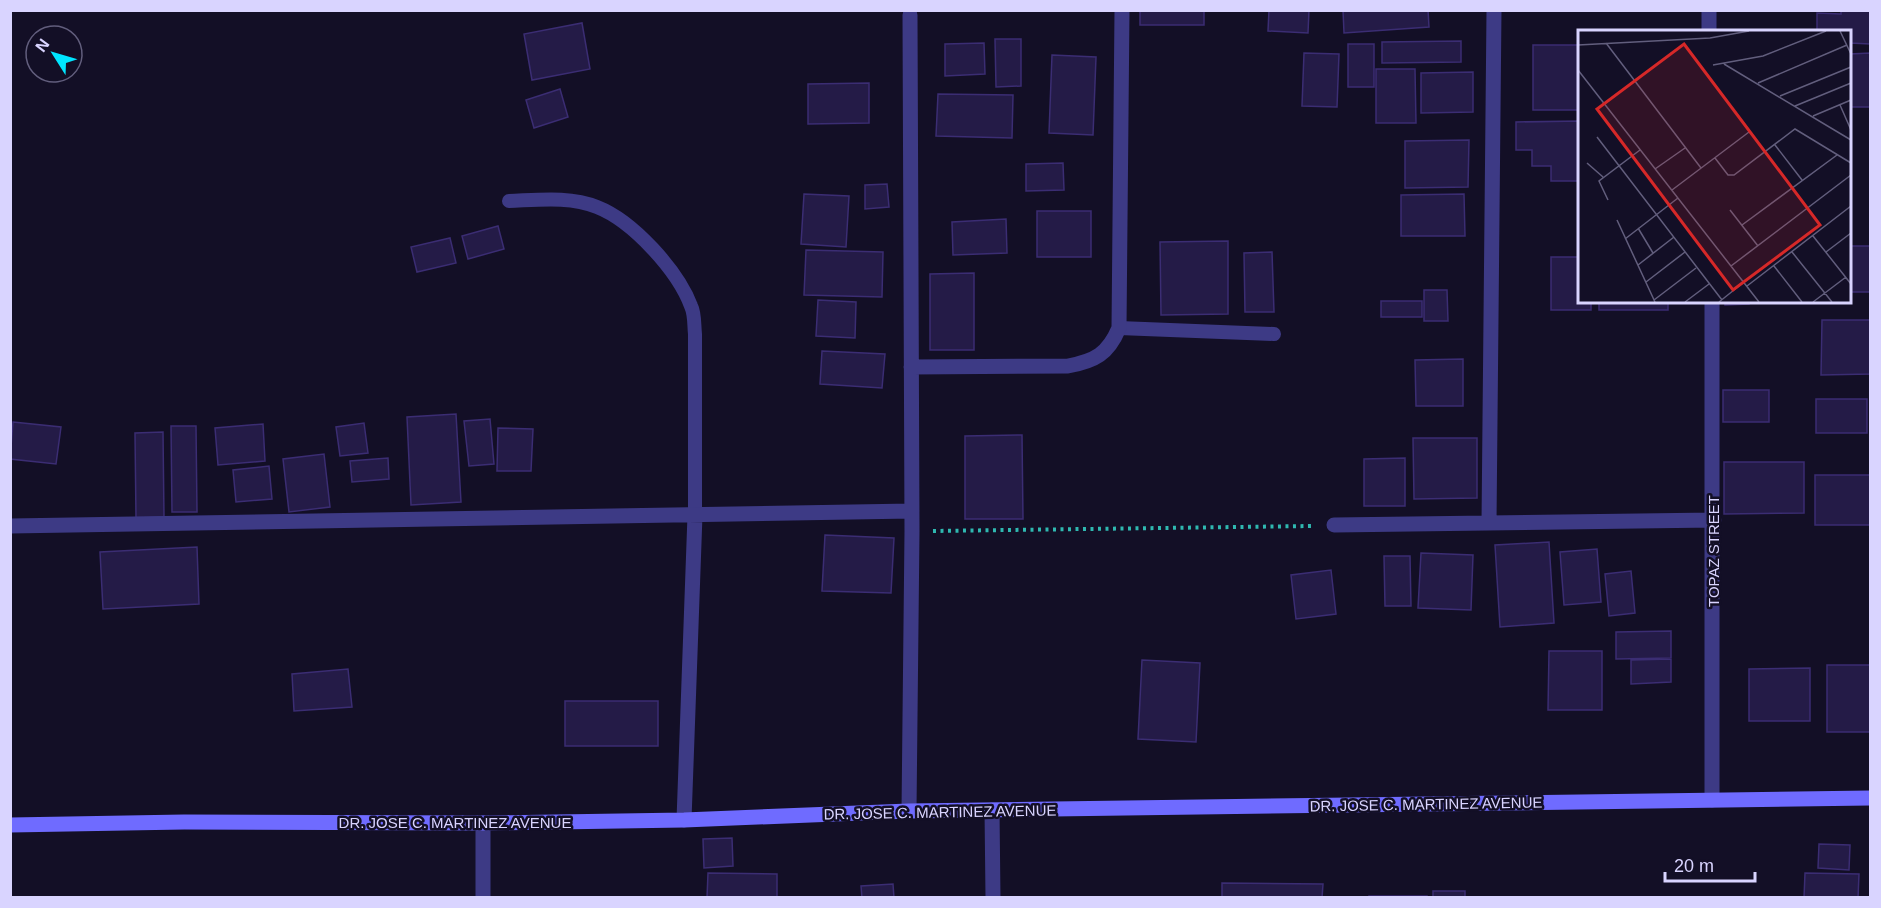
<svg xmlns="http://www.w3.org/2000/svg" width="1881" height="908" viewBox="0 0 1881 908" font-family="Helvetica,sans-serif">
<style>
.building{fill:#241b47;stroke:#3b2d73;stroke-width:1.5}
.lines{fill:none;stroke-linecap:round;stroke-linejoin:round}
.path{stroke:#2fb8b0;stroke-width:4;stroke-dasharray:3 4.5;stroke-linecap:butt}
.lane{stroke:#3d3a85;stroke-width:14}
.street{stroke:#3d3a85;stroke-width:15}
.secondary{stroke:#6f6bff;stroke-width:15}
.labels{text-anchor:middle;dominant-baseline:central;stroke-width:5;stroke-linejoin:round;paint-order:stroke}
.street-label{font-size:15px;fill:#d9d4ff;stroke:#130f26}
.inset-road{fill:none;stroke:#625e7d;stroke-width:1.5}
.view{fill:#d62828;fill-opacity:0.15;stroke:#d62828;stroke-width:3}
.inset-edge{fill:none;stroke:#d9d4ff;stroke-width:3}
</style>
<rect width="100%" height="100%" fill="#130f26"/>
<path class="building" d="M1140,10H1204V25H1140Z
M1269,10H1309L1308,33L1268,31Z
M1343,10H1428L1429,27L1344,33Z
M1841,10H1870V44L1850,43V32H1817V13L1841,14Z
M582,23L590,69L532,80L524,34Z
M995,39H1021V86L996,87Z
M1461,41V62L1382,63V42Z
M984,43L985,74L945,76V44Z
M1348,44H1374V87H1348Z
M1533,45H1580V110H1533Z
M1304,53L1339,54L1337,107L1302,106Z
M1870,53V107H1850V54Z
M1052,55L1096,57L1093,135L1049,133Z
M1376,69H1415L1416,123H1376Z
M1473,72V112L1421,113V73Z
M869,83V123L808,124V84Z
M560,89L568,117L534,128L526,100Z
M938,94L1013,95L1012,138L936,136Z
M1580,121V181H1551V166H1532V150H1516V122Z
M1469,140L1468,187L1405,188V141Z
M1063,163L1064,190L1026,191V164Z
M887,184L889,207L865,209V185Z
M804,194L849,196L846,247L801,244Z
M1464,194L1465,236H1401V195Z
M1037,211H1091V257H1037Z
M1006,219L1007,253L953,255L952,222Z
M498,226L504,249L468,259L462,236Z
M450,238L456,263L417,272L411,247Z
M1228,241V314L1161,315L1160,242Z
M1850,246H1870V292H1850Z
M806,250L883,252L882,297L804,295Z
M1272,252L1274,312H1245L1244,253Z
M1551,257H1580V302H1591V310H1551Z
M974,273V350H930V274Z
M1424,290H1447L1448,321H1424Z
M818,300L856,302L855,338L816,336Z
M1381,301H1422V317H1381Z
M1599,302H1668V310H1599Z
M1725,302H1749V304L1725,305Z
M1822,320H1870V374L1821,375Z
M822,351L885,354L882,388L820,384Z
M1463,359V406H1416L1415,360Z
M1723,390H1769V422H1723Z
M1816,399H1867V433H1816Z
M456,414L461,502L411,505L407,417Z
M490,419L494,464L469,466L464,421Z
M13,422L61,427L56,464L10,459Z
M364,423L368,453L340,456L336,427Z
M263,424L265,461L218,465L215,428Z
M171,426H196L197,512H172Z
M498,428L533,429L531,471H497Z
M163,432L164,517L136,518L135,433Z
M1022,435L1023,519H965V436Z
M1413,438H1477V498L1414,499Z
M324,454L330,507L289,512L283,459Z
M388,458L389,479L352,482L350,461Z
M1405,458V506H1364V459Z
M1724,462H1804V513L1724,514Z
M269,466L272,499L236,502L233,470Z
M1815,475H1870V525H1815Z
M825,535L894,538L891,593L822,591Z
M1549,542L1554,623L1500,627L1495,545Z
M197,547L199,604L103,609L100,552Z
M1597,549L1601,602L1564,605L1560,552Z
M1421,553L1473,555L1471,610L1418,608Z
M1384,556H1410L1411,606H1385Z
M1331,570L1336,614L1296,619L1291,575Z
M1631,571L1635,613L1609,616L1605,574Z
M1671,631V658L1616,659V632Z
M1549,651H1602V710H1548Z
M1671,659V682L1631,684V660Z
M1142,660L1200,663L1196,742L1138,739Z
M1827,665H1870V732H1827Z
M1810,668V721H1749V669Z
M348,669L352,707L294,711L292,674Z
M565,701H658V746H565Z
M732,838L733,866L704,868L703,839Z
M1819,844L1850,845L1849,870L1818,868Z
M708,873L777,874V898H707Z
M1805,873L1859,874L1858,898H1804Z
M1222,883L1323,884L1322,898H1222Z
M893,884L894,898H862L861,886Z
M1433,891H1465V898H1433Z
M1369,896H1427V898H1369Z"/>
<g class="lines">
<path class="path" d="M933,531L1312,526"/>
<path class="lane" d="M509,201C538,200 570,196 597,207C633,221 678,271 691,306C695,314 694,326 695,334V515
M1119,328L1274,334"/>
<path class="street" d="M1709,10V32
M1712,302V800
M911,367L1068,366C1095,361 1108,354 1119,328L1122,10
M1489,523L1494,10
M1334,525L1714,520
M10,526L912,511
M992,810L993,898
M909,811L912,531L910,15
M684,820L695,515
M483,823V898"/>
<path class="secondary" d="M10,825L184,822L483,823L684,820L909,811L1870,798"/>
</g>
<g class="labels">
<g class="street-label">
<text transform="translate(1713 551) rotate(-90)">TOPAZ STREET</text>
<text transform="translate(1426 804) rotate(-1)">DR. JOSE C. MARTINEZ AVENUE</text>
<text transform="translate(940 812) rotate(-1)">DR. JOSE C. MARTINEZ AVENUE</text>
<text x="455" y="822">DR. JOSE C. MARTINEZ AVENUE</text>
</g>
</g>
<g transform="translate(1578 30)">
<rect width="273" height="273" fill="#130f26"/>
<path class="inset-road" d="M262,1L273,24M28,13L123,138M0,15L132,8L171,1M146,34L273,110M135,35L185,26L248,1M0,40L181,272M180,53L269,15M202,66L273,37M262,75L273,100M217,76L273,53M235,86L273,70M19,107L144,270M197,115L224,150M137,128L150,145H156L217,99L273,133M9,133L25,147M77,139L107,118M94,160L171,102M30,170L21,151L62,120M152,180L180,216M39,190L77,272M164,195L259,125M60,198L75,223M235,206L273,254M47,209L100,168M214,222L254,272M248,222L273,203M60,235L96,207M153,236L273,145M196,236L224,272M68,252L107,222M169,256L273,176M76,270L118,238M107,272L131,254M141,272L166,252M235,272L268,247"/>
<path class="view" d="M106,14L242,195L155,260L19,79Z"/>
<rect width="273" height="273" class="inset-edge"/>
</g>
<rect width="1881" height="908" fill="none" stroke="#d9d4ff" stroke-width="24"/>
<g transform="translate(54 54) rotate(307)"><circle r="28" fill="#130f26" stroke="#625e7d" stroke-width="1.5"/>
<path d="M0-4.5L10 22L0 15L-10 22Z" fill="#00e5ff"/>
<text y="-9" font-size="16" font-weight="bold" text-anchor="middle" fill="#d9d4ff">N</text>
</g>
<path d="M1665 872v9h90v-9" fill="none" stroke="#d9d4ff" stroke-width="3"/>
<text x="1674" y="872" font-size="18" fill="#d9d4ff" stroke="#130f26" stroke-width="4.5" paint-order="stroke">20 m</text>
</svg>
